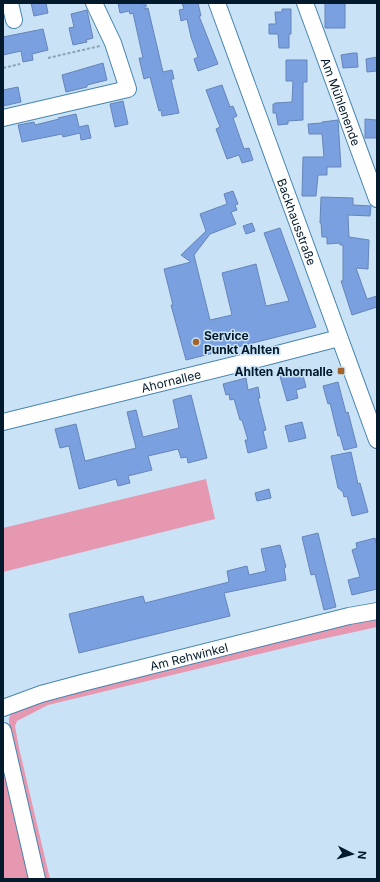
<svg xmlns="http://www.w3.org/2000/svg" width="380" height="882" viewBox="0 0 380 882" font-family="Inter,sans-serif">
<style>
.green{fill:#e598af}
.building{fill:#7ba0e0;stroke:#6485bb}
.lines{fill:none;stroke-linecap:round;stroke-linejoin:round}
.minor-casing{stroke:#4785af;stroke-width:18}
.path{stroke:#8aa2b4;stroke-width:2;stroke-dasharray:3 2;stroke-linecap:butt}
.minor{stroke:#fff;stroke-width:16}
.poi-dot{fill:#a16328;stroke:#cae2f5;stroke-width:1.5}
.labels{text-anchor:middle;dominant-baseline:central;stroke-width:3;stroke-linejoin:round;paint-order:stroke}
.street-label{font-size:12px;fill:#021a2b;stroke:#cae2f5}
.poi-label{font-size:12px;font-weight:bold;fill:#021a2b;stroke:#cae2f5;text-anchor:start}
</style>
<rect width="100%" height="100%" fill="#cae2f5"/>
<path class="green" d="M206,479L215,519L3,572V528Z
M377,617V627L313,641L48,705L17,721L15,726L19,748L50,879H42L9,726V719L11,713L32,704L92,687Z
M3,753L32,879H3Z"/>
<path class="building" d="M31,3H46L48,13L34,16Z
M118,3H146V7H144V9L148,8L163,72L172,70L174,79H171L179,113L162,116L161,110L159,111L150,77L144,79L139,58H143L133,13L130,14L129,11L120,13Z
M182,3H198L201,16H199L218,64L198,71L194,59L198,57L191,37L187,19L181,21L179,10L184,9Z
M325,3H342L343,4H345V28H325Z
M282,9H291V34H289V48H279L278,34H269V24H276L275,12H282Z
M87,10L93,38L86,40L87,42L73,45L69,28L74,27L71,14Z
M43,29L48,50L32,54L33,60L23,62L21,51L3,55V37Z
M353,53H357L358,67L343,68L341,55Z
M377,57V71L367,72L366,59Z
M286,60H307V82H303V120L288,121V124L278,125L276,113H273V104H275V103L292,102L293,81H286Z
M103,63L107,80L87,85V87L66,92L62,75Z
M222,85L230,107L233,106L237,116L233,118L244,149L249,148L253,160L242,163L239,155L227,159L216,129L220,127L206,90Z
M18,87L21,102L3,106V90Z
M123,101L128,124L115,127L110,104Z
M76,114L79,127L88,125L91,138L81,140L80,133L63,137L62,134L22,142L18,125L34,122L35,125L59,119L58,118Z
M365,119L377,120V138H365Z
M338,120L341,167H327V175H318L316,196H302L303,157H324L322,134H309L308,124L322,123V122Z
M233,191L238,204L235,205L237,210L231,212L236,224L210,234L194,255L210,320L232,315L222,273L256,264L266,306L289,301L264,233L280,228L316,327L186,360L171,305H173L164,269L191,262L181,255L206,231L200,214L227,204L224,194Z
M321,197L353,198V205L371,206L370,216L348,215L349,237L369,240L368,269L356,268L367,299L377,296V307L352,315L341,281H343V245H340V243L327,244V237H322L321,223H320Z
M252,223L255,231L246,234L243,226Z
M301,368L306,387L296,390L298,398L287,401L279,373Z
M246,378L248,390L258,387L260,398H258L266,430L263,431L267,448L248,453L245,440H248L242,420H240L234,399L230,400L229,394L226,395L223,384Z
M338,382L346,413L348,412L357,447L344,450L340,436H338L330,403L328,404L323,386Z
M191,395L207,458L188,463L187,457L181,458L178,449L148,456L152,470L128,476L130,483L118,486L116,479L79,489L69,446L60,448L55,429L76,424L85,461L136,448L127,412L136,410L143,437L179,428L173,400Z
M302,422L306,438L289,442L285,426Z
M351,452L358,484L360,483L368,512L352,516L347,496L344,497L343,492L338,488L331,456Z
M269,489L271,498L257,501L255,493Z
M318,533L336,607L324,610L315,574L311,575L302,537Z
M375,538L377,546V589L352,595L348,580L360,577L352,550L357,548L356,543Z
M280,545L286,567L284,568L286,580L224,593L230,616L79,653L69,614L143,596L145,603L229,582L227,571L247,566L249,575L266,571L261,549Z"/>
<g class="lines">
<defs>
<g id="minor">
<path d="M10,3L14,20"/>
<path id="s1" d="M217,3L377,440"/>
<path id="s2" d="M305,3L377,199"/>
<path d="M3,118L128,89L113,43L94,3"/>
<path id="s3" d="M3,422L258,359L339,338"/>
<path id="s4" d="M3,708L41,694L82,683L349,616L377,611"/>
<path d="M3,731L37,879"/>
</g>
</defs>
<use href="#minor" class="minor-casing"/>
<path class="path" d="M48,58L100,46
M3,68L20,64"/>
<use href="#minor" class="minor"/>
</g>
<g class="poi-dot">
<circle cx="196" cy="342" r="4"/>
<rect x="337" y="367" width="8" height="8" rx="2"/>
</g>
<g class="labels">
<g class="street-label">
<text stroke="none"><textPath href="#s2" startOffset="105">Am Mühlenende</textPath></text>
<text stroke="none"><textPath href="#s1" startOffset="233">Backhausstraße</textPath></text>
<text stroke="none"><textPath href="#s3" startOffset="173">Ahornallee</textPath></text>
<text stroke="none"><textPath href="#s4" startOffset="193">Am Rehwinkel</textPath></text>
</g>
<g class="poi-label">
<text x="204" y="335">Service<tspan x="204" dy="14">Punkt Ahlten</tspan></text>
<text x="333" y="371" text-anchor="end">Ahlten Ahornalle</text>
</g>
</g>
<rect width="380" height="882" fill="none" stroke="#021a2b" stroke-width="8"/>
<g transform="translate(352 854) rotate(96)" stroke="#cae2f5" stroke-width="3" paint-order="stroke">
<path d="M0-3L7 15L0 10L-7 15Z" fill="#021a2b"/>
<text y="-6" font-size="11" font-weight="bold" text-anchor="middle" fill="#021a2b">N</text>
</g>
</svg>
